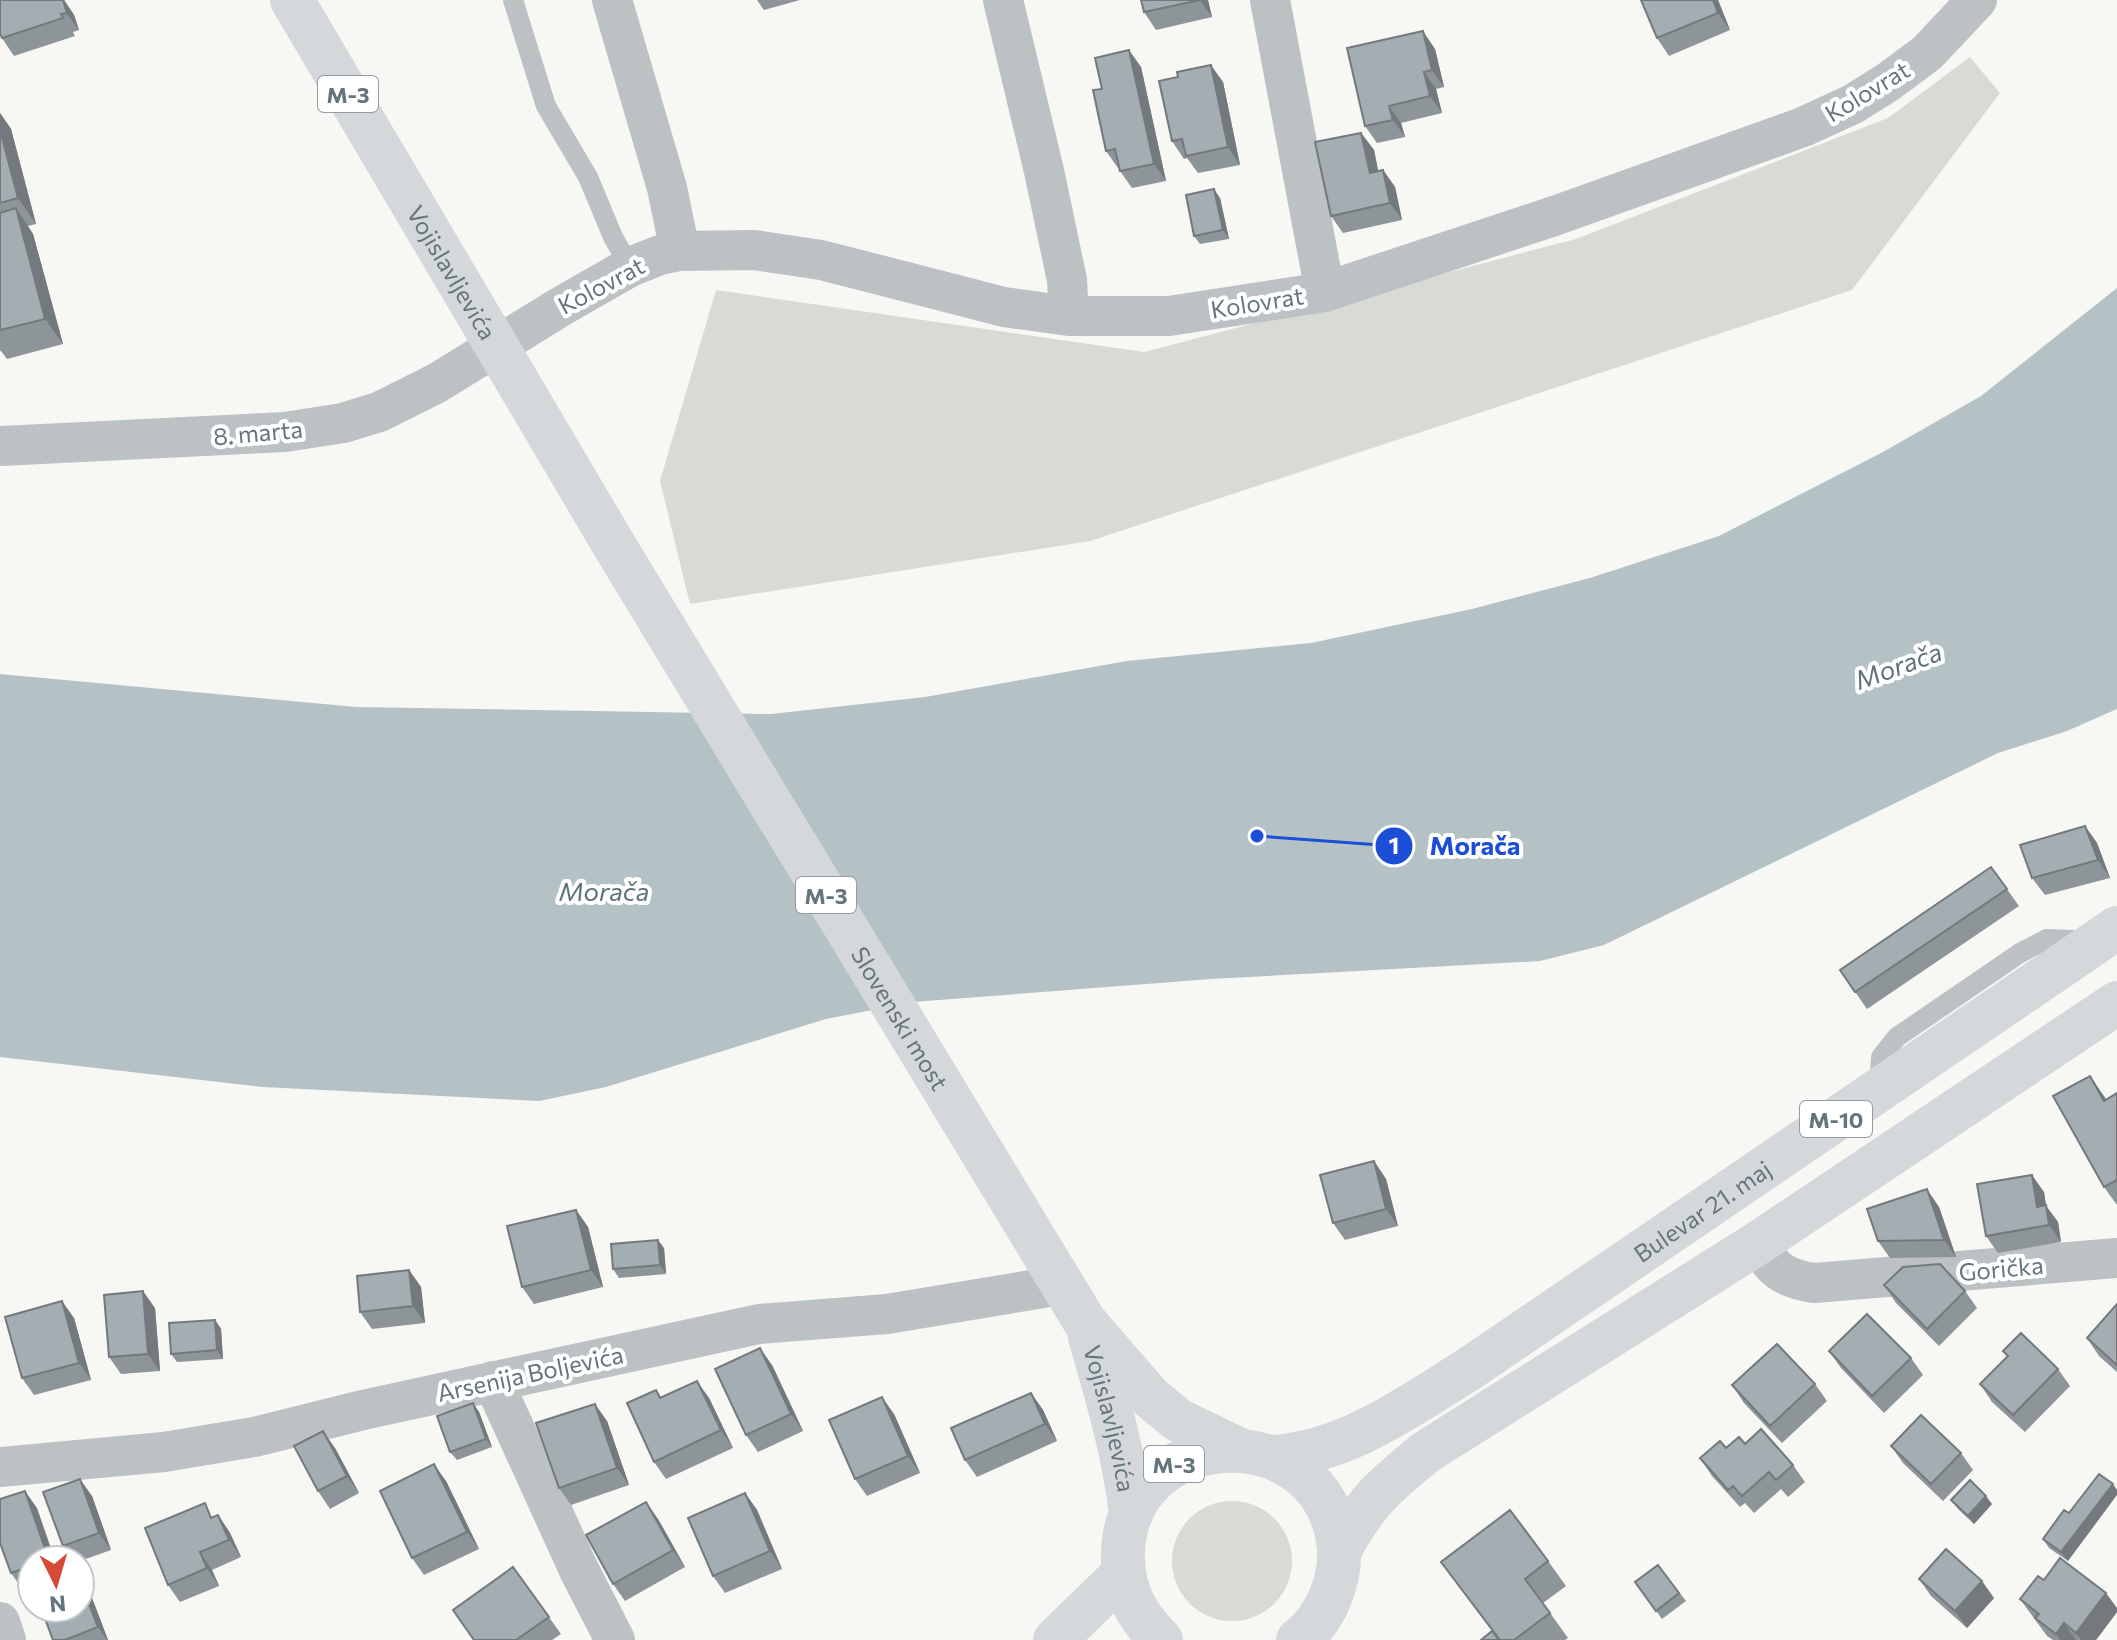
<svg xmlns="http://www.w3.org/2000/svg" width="2117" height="1640" viewBox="0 0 2117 1640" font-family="Commissioner,sans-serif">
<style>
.green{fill:#d7dbd4}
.water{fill:#b5c2c5}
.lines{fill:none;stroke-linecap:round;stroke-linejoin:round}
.service{stroke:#bcc1c4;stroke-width:20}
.minor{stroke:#bcc1c4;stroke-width:40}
.secondary{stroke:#d4d8db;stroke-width:44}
.primary{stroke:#d4d8db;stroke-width:44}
.wall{fill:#8d9598}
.shaded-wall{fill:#73797c}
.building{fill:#a4adb1;stroke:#73797c;stroke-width:2}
.labels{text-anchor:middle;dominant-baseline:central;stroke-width:8;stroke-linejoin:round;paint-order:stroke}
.shield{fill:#fff;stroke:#939ea4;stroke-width:2}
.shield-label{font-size:22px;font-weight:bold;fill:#65757d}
.street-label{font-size:24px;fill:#65757d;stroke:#fff}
.water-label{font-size:26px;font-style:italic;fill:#5f7478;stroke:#fff}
.leader{fill:none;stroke:#1d4ed8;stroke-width:3}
.callout-dot{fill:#1d4ed8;stroke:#fff;stroke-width:3}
.mark-label{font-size:24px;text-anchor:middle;font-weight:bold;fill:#fff}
.callout-label{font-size:26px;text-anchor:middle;font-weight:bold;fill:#1d4ed8;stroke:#fff;stroke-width:8;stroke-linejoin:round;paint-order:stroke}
</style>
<rect width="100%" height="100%" fill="#f7f7f4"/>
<path class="green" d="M1970,57L2000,93L1852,290L1090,541L690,604L660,481L716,290L1144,352L1576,239L1888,118Z
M1172 1561a60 60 0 1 1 120 0a60 60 0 1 1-120 0Z"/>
<path class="water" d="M2117,288V709L2067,731L1998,753L1604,945L1540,961L1211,979L913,1002L826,1019L606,1087L539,1101L263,1087L0,1057V674L356,707L771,714L925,697L1127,661L1311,643L1472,609L1590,578L1719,536L1883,452L1981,396Z"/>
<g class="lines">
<path class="service" d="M513,0L546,106L588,177L613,237L630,267
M1879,1090L1881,1057L1897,1037L2020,953L2047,939L2072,940L2085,950"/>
<path class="minor" d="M612,0L667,188L680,251
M1003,0L1044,171L1067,280L1069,316
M1270,0L1325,292
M0,446L285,432L343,423L379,412L437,383L560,307L630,267L660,255L680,251L754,250L821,260L1004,307L1069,316H1169L1325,292L1557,215L1803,127L1853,104L1888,82L1927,53L1977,0
M1758,1243C1772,1270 1784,1278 1814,1283L2117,1258
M493,1381L579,1570L615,1640
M0,1467L164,1452L254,1437L363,1410L759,1324L887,1314L1061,1285
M0,1622L6,1640"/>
<path class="secondary" d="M1055,1640L1123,1574"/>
<g class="primary">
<path id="s1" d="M292,0L614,545L1085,1322L1150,1397L1178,1420L1238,1449"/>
<path id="s2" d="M1090,1337C1107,1396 1124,1453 1131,1514"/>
<path id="s3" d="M1272,1457C1347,1452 1406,1408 1469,1369L2117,928"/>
<path d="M1339,1552C1365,1502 1383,1487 1426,1452L1758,1243L2117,1003"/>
<path d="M1161,1640C1138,1618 1124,1593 1123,1560C1119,1422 1327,1411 1339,1549C1341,1581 1325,1621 1298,1640"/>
</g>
</g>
<path class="wall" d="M64,0L74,15L79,30L73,32L75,36L14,56L2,38Z
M757,0H800L764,10Z
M1141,0H1208L1212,17L1156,30L1144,12Z
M1641,0H1718L1730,30L1669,56L1657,38Z
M1435,49L1444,87L1436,89L1442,113L1401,123L1405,137L1377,143L1365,126Z
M1141,67L1166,181L1132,188L1106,151L1102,89Z
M1223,82L1240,165L1198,173L1187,158L1184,159L1172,141Z
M0,113L11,129L36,224L28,226L33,234L63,344L7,359L1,351H0Z
M1361,133L1374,150L1378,171L1383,170L1395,187L1402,220L1343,233L1331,216Z
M1220,198L1229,239L1200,244L1194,236Z
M2085,826L2097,843L2110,878L2045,895L2032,878Z
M1991,867L2019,906L1867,1009L1840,970Z
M2090,1076L2106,1099L2117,1093V1205L2104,1187Z
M1374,1161L1386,1179L1398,1226L1345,1240L1333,1223Z
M2044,1192L2046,1206L2058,1222L2061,1242L1998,1253L1986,1236Z
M1939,1207L1956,1257L1890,1258L1878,1241Z
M576,1210L588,1227L603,1287L534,1304L522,1287Z
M664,1248L666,1274L619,1278L613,1269Z
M409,1270L421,1287L425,1323L372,1329L360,1312Z
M1884,1285L1965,1291L1977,1308L1939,1346L1896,1303Z
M2117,1304V1372L2099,1356L2087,1338Z
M155,1308L160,1371L121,1374L109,1357Z
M74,1318L91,1380L34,1395L22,1378Z
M215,1320L221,1329L223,1359L177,1362L171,1354Z
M1829,1351L1911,1358L1923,1375L1884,1413L1841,1368Z
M2003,1351L2058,1369L2070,1386L2025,1432L1992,1402L1980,1384L2007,1357Z
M772,1365L803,1431L758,1452L746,1435Z
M1815,1384L1827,1401L1782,1443L1744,1403L1732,1385Z
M656,1390L661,1397L709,1398L733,1448L666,1479L654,1462Z
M1031,1393L1043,1410L1057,1441L977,1477L965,1460Z
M473,1403L479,1412L492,1447L457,1460L450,1452Z
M894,1414L920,1473L867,1496L855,1479Z
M607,1421L629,1485L571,1505L559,1488Z
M1745,1444L1793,1465L1805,1482L1788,1497L1781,1489L1754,1513L1745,1503L1740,1507L1712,1476L1700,1458L1726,1448Z
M1891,1446L1961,1453L1973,1470L1943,1501L1903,1463Z
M335,1448L359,1493L330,1509L318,1491Z
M446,1481L479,1549L424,1575L412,1558Z
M745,1493L757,1510L782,1569L725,1593L713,1576Z
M92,1496L111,1550L80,1561V1560H72L63,1546Z
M1951,1500L1992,1504L1974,1524L1958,1509Z
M37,1508L32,1560V1587L23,1590L11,1573Z
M2069,1513L2068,1561L2049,1548L2043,1539Z
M218,1515L230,1533L241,1557L212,1570L219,1586L180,1602L168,1585L215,1517Z
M658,1519L685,1567L625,1601L613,1584Z
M1548,1561L1566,1586L1543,1603L1568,1638L1565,1640H1481L1492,1631L1441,1562Z
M1658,1565L1686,1601L1662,1619L1635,1582Z
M513,1567L561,1634L552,1640H474Z
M1919,1579L1994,1598L1967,1628L1931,1596Z
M2044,1580L2117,1612L2096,1640H2053L2047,1636L2020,1599Z
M92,1598L108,1640H53Z"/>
<path class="shaded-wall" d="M57,0H64L74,15L79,30Z
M1200,0H1208L1212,17Z
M1713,0H1718L1730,30L1718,13Z
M1423,31L1435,49L1444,87L1432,70Z
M1129,50L1141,67L1166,181L1154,164Z
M1211,65L1223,82L1240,165L1228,147Z
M1424,72L1436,89L1442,113L1430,96Z
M1389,106L1401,123L1405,137L1393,120Z
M0,113L11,129L36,224L18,198L0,130Z
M1361,133L1374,150L1382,190L1370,173Z
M1383,170L1395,187L1402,220L1390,203Z
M1214,189L1220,198L1229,239L1223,230Z
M16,208L33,234L63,344L45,319Z
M2085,826L2097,843L2110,878L2098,860Z
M2090,1076L2107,1101H2104Z
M1374,1161L1386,1179L1398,1226L1386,1209Z
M2032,1175L2044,1192L2046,1206L2058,1222L2061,1242L2037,1207Z
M1927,1189L1939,1207L1956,1257L1944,1240Z
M576,1210L588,1227L603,1287L591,1270Z
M658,1240L664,1248L666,1274L660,1265Z
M409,1270L421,1287L425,1323L413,1306Z
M143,1291L155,1308L160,1371L148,1354Z
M62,1301L74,1318L91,1380L79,1363Z
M215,1320L221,1329L223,1359L217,1350Z
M760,1348L772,1365L803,1431L791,1414Z
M697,1381L709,1398L733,1448L721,1430Z
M1031,1393L1043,1410L1057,1441L1045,1424Z
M882,1397L894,1414L920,1473L908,1456Z
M473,1403L479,1412L492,1447L486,1439Z
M595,1404L607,1421L629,1485L617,1468Z
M323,1431L335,1448L359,1493L347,1476Z
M434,1464L446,1481L479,1549L467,1532Z
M80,1479L92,1496L111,1550L99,1533Z
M2113,1484L2117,1490V1495L2068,1561L2061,1552Z
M25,1491L37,1508L55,1560H49Z
M745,1493L757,1510L782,1569L770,1551Z
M1986,1496L1992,1504L1974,1524L1968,1516Z
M646,1502L658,1519L685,1567L673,1550Z
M218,1515L230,1533L241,1557L229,1540Z
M200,1552L212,1570L219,1586L207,1568Z
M80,1581L92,1598L108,1640H107L98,1627Z
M1982,1581L1994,1598L1967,1628L1955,1611Z
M2106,1593L2117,1608V1612L2096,1640H2081L2076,1633Z
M2064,1623L2076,1640H2060L2056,1634Z"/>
<path class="building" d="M0,0H63L67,13L61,14L63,18L2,38L0,33Z
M1141,0H1200L1144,12Z
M1641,0H1713L1718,13L1657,38Z
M1423,31L1432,70L1424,72L1430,96L1389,106L1393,120L1365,126L1347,48Z
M1129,50L1154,164L1120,171L1115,149L1106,151L1093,90L1102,89L1095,58Z
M1211,65L1228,147L1186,156L1182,139L1172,141L1159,81L1178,77L1177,72Z
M0,130L18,198L0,203Z
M1361,133L1370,173L1383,170L1390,203L1331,216L1315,142Z
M1214,189L1223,230L1194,236L1186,195Z
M16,208L45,319L0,330V213Z
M2085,826L2098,860L2032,878L2020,845Z
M1991,867L2007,889L1855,992L1840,970Z
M2090,1076L2104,1101L2117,1093V1180L2104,1187L2053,1096Z
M1374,1161L1386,1209L1333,1223L1320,1175Z
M2032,1175L2037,1207L2046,1205L2049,1225L1986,1236L1977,1184Z
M1927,1189L1944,1240L1878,1241L1867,1209Z
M576,1210L591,1270L522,1287L507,1226Z
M658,1240L660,1265L613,1269L611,1244Z
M1940,1264L1965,1291L1927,1329L1884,1285L1903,1267Z
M409,1270L413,1306L360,1312L357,1276Z
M143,1291L148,1354L109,1357L104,1295Z
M62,1301L79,1363L22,1378L5,1317Z
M2117,1304V1365L2087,1338Z
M1867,1314L1911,1358L1872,1396L1829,1351Z
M215,1320L217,1350L171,1354L169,1323Z
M2021,1333L2058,1369L2013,1415L1980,1384L2008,1356L2003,1351Z
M1777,1344L1815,1384L1770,1426L1732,1385Z
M760,1348L791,1414L746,1435L715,1369Z
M697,1381L721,1430L654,1462L627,1403L656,1390L660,1398Z
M1031,1393L1045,1424L965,1460L951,1428Z
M882,1397L908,1456L855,1479L829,1420Z
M473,1403L486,1439L450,1452L437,1416Z
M595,1404L617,1468L559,1488L536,1423Z
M1921,1415L1961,1453L1931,1484L1891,1446Z
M1761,1429L1793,1465L1776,1480L1769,1472L1742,1496L1733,1486L1728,1490L1700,1458L1720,1441L1726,1448L1739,1437L1745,1444Z
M323,1431L347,1476L318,1491L294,1446Z
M434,1464L467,1532L412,1558L380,1491Z
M2099,1474L2113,1484L2061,1552L2043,1539L2064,1510L2069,1513Z
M80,1479L99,1533L63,1546L43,1492Z
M1970,1480L1986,1496L1968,1516L1951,1500Z
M25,1491L49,1560H32V1566L11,1573L0,1543V1499Z
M745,1493L770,1551L713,1576L688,1518Z
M646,1502L673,1550L613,1584L586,1535Z
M205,1503L211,1518L218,1515L229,1540L200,1552L207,1568L168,1585L145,1528Z
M1510,1510L1548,1561L1525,1579L1550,1613L1514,1640H1500L1441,1562Z
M1946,1549L1982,1581L1955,1611L1919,1579Z
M2060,1558L2106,1593L2076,1633L2064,1623L2056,1634L2035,1618L2039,1614L2020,1599L2038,1576L2044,1580Z
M1658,1565L1679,1593L1656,1611L1635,1582Z
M513,1567L549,1617L516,1640H474L453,1610Z
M80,1582L98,1627L65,1640H53L41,1608H80Z
M1492,1631L1499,1640H1481Z"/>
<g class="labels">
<g class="shield">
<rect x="318" y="76" width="60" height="36" rx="6"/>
<rect x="796" y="877" width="60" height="36" rx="6"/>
<rect x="1800" y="1101" width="72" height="36" rx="6"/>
<rect x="1144" y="1446" width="60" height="36" rx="6"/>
</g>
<g class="shield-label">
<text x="348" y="94">M-3</text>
<text x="826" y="895">M-3</text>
<text x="1836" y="1119">M-10</text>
<text x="1174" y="1464">M-3</text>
</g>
<g class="street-label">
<text transform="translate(1867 91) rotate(-31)">Kolovrat</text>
<text stroke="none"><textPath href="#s1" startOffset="316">Vojislavljevića</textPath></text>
<text transform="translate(601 285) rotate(-28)">Kolovrat</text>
<text transform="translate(1257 302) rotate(-9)">Kolovrat</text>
<text transform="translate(258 432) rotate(-5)">8. marta</text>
<text stroke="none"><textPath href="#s1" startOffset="1186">Slovenski most</textPath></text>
<text stroke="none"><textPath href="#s3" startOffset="500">Bulevar 21. maj</textPath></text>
<text transform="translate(2001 1268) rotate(-5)">Gorička</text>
<text transform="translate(530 1373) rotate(-12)">Arsenija Boljevića</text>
<text stroke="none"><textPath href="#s2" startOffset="84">Vojislavljevića</textPath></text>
</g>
<g class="water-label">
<text transform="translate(1898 665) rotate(-20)">Morača</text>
<text x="604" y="890">Morača</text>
</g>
</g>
<path class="leader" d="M1257 836L1394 846"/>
<g class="callout-dot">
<circle cx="1257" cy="836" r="8"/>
<circle cx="1394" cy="846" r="20"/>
</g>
<g class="mark-label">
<text x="1394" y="854">1</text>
</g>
<g class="callout-label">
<text x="1475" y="855">Morača</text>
</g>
<g transform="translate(56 1584) rotate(175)"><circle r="38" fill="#ffffff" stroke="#c1c8cb" stroke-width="2"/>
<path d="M0-6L14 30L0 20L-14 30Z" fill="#d44c38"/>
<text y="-12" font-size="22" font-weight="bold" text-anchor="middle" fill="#65757d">N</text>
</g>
</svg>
